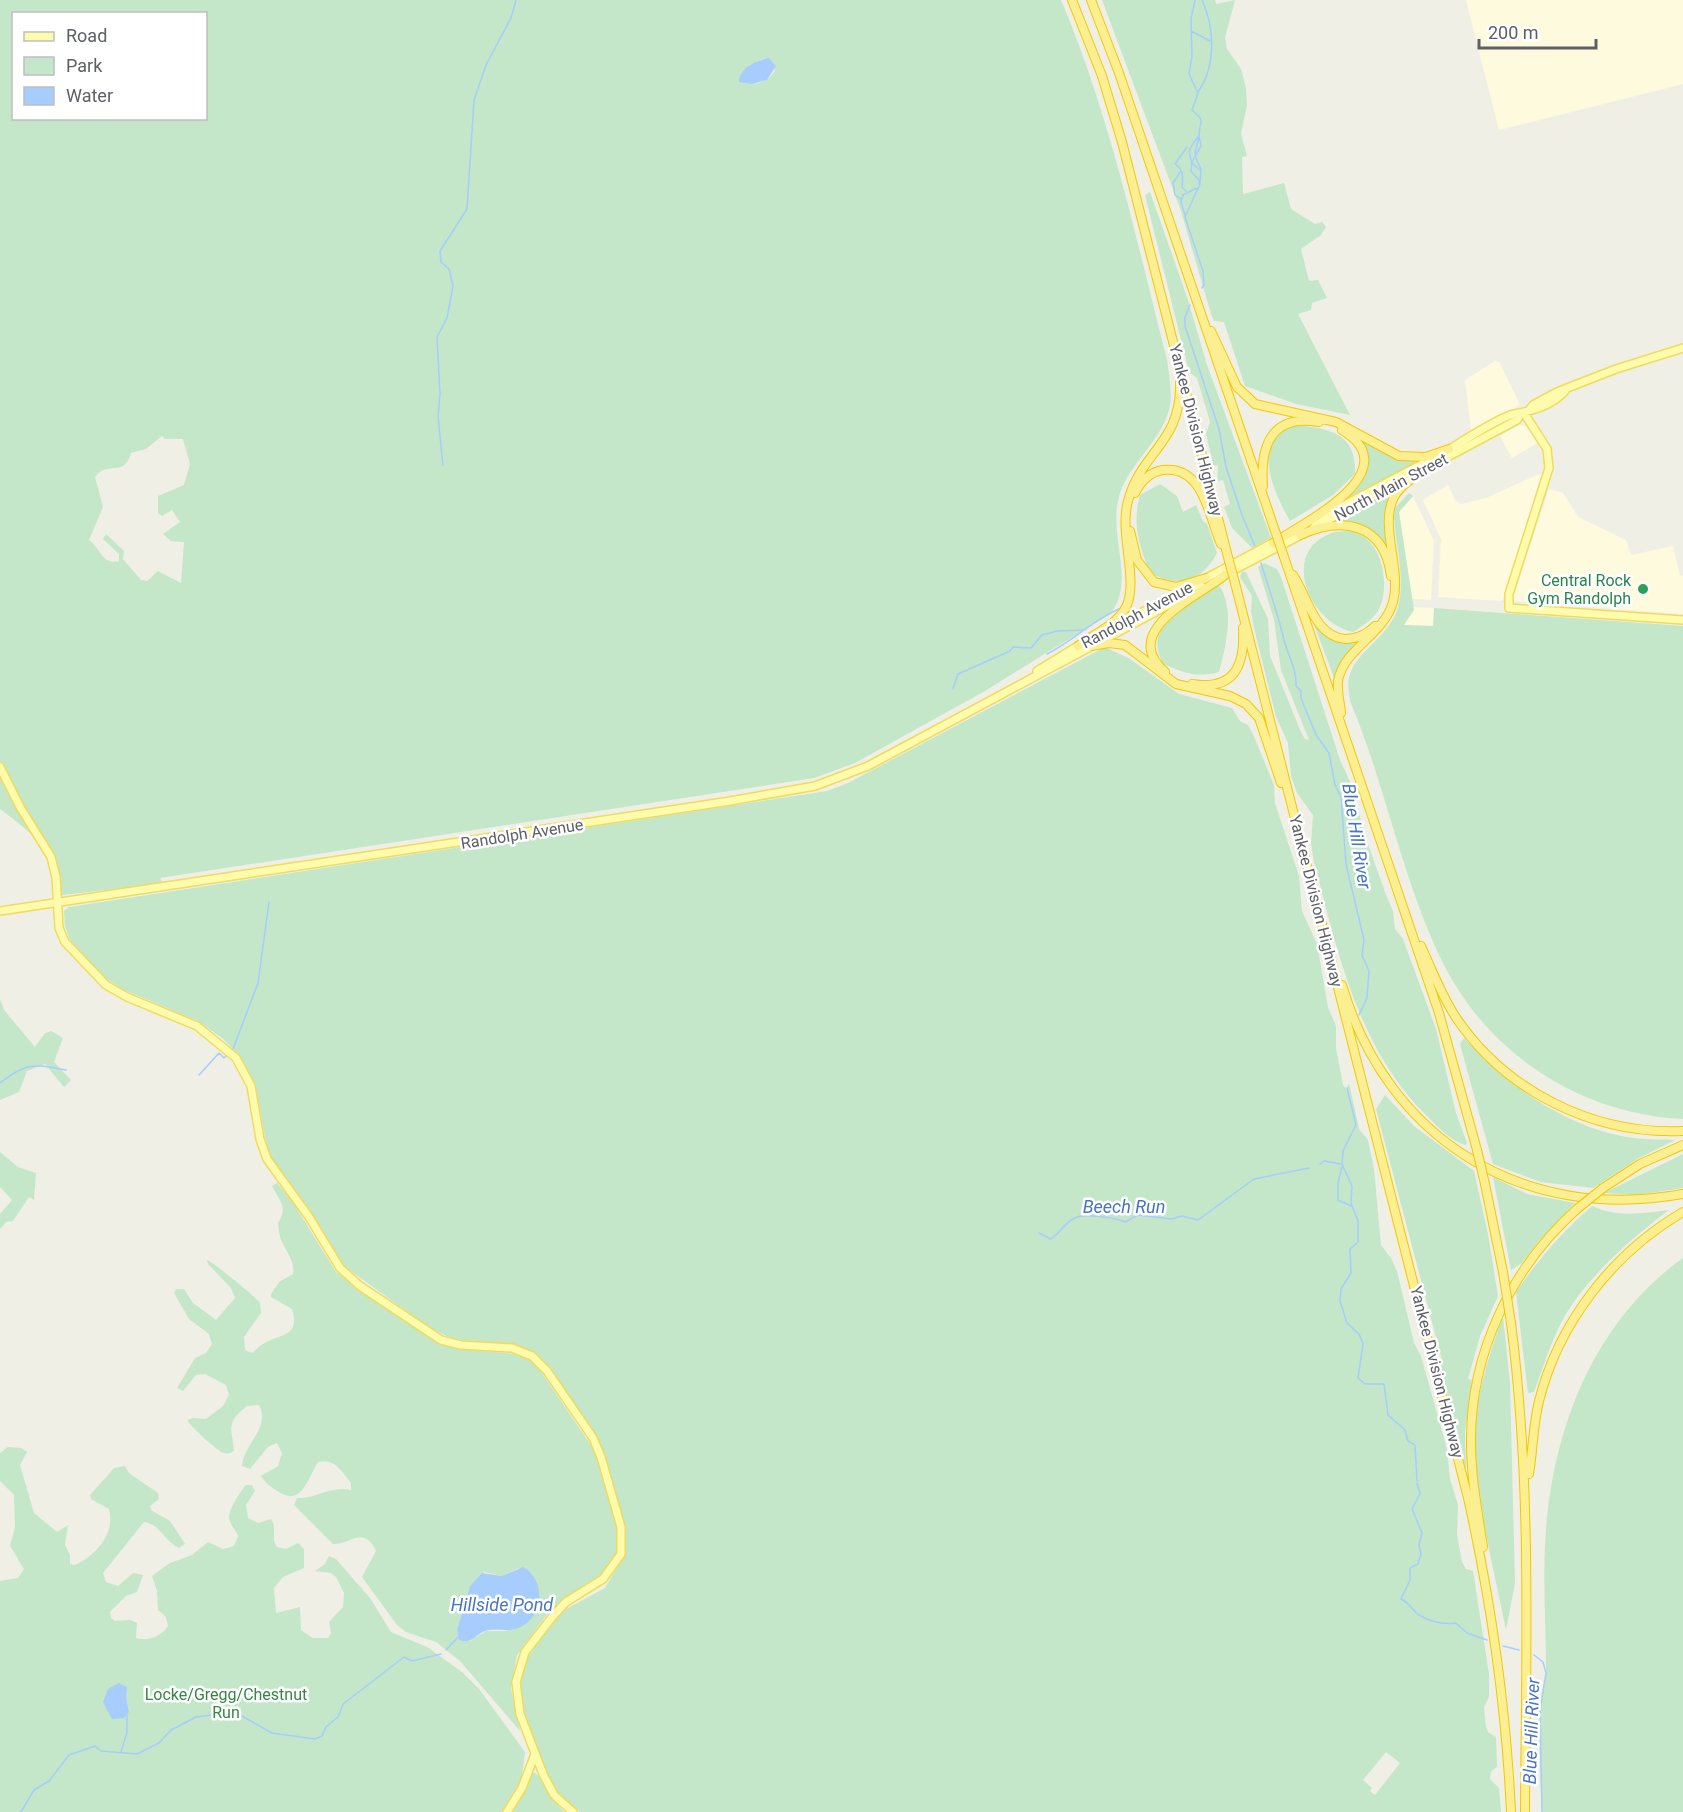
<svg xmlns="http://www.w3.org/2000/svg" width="1683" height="1812" viewBox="0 0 1683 1812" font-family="Roboto,sans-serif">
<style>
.commercial{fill:#fefadd}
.green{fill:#c3e7c8;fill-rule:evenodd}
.water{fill:#a7cdfe}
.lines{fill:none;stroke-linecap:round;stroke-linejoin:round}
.stream{stroke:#a7cdfe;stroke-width:1.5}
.major-casing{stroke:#f0db5e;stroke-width:10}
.highway-casing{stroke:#f3c802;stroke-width:10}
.major{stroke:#fefcac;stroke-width:7}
.highway{stroke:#fcef91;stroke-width:8}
.highway-bridge-casing{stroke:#f3c802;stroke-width:10;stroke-linecap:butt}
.highway-bridge{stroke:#fcef91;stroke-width:8}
.leisure-dot{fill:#2e9e5b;stroke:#fff;stroke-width:2}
.labels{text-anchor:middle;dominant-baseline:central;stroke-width:5;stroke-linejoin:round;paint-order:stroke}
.street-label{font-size:16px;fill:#5d6066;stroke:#fff}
.leisure-label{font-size:16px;fill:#27864d;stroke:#fff;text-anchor:end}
.park-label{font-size:16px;fill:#368544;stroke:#fff}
.water-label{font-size:18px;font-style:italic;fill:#4874c3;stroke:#fff}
</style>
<rect width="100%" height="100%" fill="#f0efe6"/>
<path class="commercial" d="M1466,0H1683V84L1499,130Z
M1495,361L1500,363L1520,405L1471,431L1465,380Z
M1519,425L1525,426L1539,442L1512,458L1500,436Z
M1545,474L1502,601L1438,597L1441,539L1423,500L1448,485L1455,500L1461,504L1486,498L1537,475Z
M1549,489L1563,493L1578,517L1626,540L1631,555L1673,546L1680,576L1683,575V614L1514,601L1513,597Z
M1413,496L1434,541L1431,600L1412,599L1399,512Z
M1414,607L1434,608L1433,626L1404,625Z"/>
<path class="green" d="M0,0H1061C1110,115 1136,239 1167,360C1169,376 1173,394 1169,410C1160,444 1125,466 1118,501C1110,539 1135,581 1111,613L985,691L855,763L814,778L160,878L163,883L55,896C51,846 38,838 0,809ZM14,14H206V118H14ZM763,59L775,70C770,80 757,86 747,83L749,65ZM162,436L165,439H183L190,464L184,485L158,496V513L162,516L172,510L180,522L163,534L171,541L184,542L181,583L158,571L147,581L141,580L123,559L124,551L106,534L103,539L119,554V561C102,565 101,549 89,540L103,507L95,477C108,460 124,478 131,453L146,449Z
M1102,0H1215L1216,4L1235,0L1225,38L1227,49L1241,69L1246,88L1247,105L1241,134L1247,156L1242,157L1243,194L1284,183L1291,209L1315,224L1322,222L1326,227L1321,235L1301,249L1309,281L1318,280L1327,298L1312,303L1311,310L1298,314L1350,415L1296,404L1245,386L1224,322L1214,321L1211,314L1181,211Z
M1150,192L1187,297L1207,365L1271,538L1252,548L1232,528L1224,507L1230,504L1223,480L1217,482L1218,466L1213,465L1206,433L1210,422L1197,378L1189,372L1145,195Z
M1294,425C1329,428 1357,433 1355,474L1333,495L1290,521C1274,494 1249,438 1294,425Z
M1354,434L1389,455L1417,462L1342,501L1357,488L1364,474Z
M1160,484L1177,496L1183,512L1196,505L1203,521L1207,524L1217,553C1202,582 1178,588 1150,573C1139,546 1132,523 1140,495Z
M1396,488L1393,495L1391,560C1381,541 1355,525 1336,521Z
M1409,493L1413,496L1399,512L1414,610L1404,625L1433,626L1434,608L1683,626V1119C1581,1114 1489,1055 1443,963C1402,880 1386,786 1350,701C1349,692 1347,682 1350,674C1357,651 1390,636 1398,607C1406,577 1395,545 1394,515L1395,508Z
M1335,532C1340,532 1348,530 1353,532C1382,539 1390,583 1380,607C1375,618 1363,626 1353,632C1308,623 1278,549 1335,532Z
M1264,563L1277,569L1281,577L1340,760L1353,788L1363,830L1386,895L1393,911L1395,929L1403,939L1436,1029L1456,1113L1467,1143L1465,1145C1451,1141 1439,1128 1429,1118C1358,1050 1338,953 1314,862L1311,843L1313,815L1297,793L1291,776L1288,743L1276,717L1254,628L1251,611L1252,596L1240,577L1242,572H1246L1268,619L1270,656L1301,732L1305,739L1309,740L1281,670L1274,620L1258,567Z
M1219,585C1235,609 1226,646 1219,672C1197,678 1183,673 1162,663C1159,654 1155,644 1159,635C1165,618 1204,595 1219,585Z
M1313,622L1324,633L1363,638L1336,683Z
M1105,647L1130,659L1179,694L1232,708L1240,721L1248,725L1253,734L1274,785L1275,803L1299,876L1302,911L1317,944L1328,1007L1336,1026V1048L1343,1085L1347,1089L1349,1083L1359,1129L1368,1140L1374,1169L1381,1245L1391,1258L1397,1271L1414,1343L1421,1356L1447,1449L1450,1479L1458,1505L1457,1535L1462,1562L1466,1569L1473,1571L1489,1674V1697L1484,1707L1486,1727L1488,1732L1496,1737L1497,1767L1491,1771L1490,1779L1499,1788L1501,1812H580L561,1797L550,1781L524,1715L520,1686L523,1665L544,1632L566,1609L605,1588L624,1556L626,1539L622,1517L607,1464L596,1436L562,1385L535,1353L513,1344L452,1339L427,1326L344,1266L311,1213L269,1156L255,1087L238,1054L222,1038L198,1021L122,989L104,977L70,940L65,926L64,911L69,907L827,791L848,783ZM1386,1752L1400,1763L1375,1795L1370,1791L1372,1788L1363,1780Z
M0,999L4,1010L35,1047L45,1033L51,1031L63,1038L54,1062L71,1080L64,1087L45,1064L27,1071L19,1092L0,1100Z
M1464,1038C1509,1086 1565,1128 1633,1138C1647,1140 1661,1139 1675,1140L1639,1158L1593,1188L1541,1182L1493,1164L1460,1044Z
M1385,1095L1414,1126L1474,1171L1488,1234L1498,1296L1480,1336L1468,1379L1472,1380L1465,1431L1466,1471L1440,1364H1443L1376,1109Z
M0,1152L18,1167L36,1173L34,1200L29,1197L13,1221L6,1222L0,1229V1214L12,1200L0,1187Z
M1683,1154V1188L1637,1195L1604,1193Z
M1493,1177L1527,1194L1575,1203L1538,1242L1522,1263L1511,1270Z
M277,1183L292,1201L336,1272L439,1344L460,1349L516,1354L528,1358L540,1370L594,1450L619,1533L618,1553L602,1576L566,1598L548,1613L517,1655L511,1689L520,1731L460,1661L436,1642L406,1632L397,1625L362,1577L376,1551C363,1525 353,1544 333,1544L294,1505L297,1498C317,1499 330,1485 351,1490V1483C342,1472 335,1458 318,1462C309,1475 303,1507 279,1492C271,1487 266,1484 261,1476L278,1466L282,1453L277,1443L268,1447L250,1469L242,1466C243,1444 271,1429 259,1405L247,1406C225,1423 232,1429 234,1451C230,1453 229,1454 224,1453C218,1452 190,1426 187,1420L193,1418L206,1419L223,1406L229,1395L226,1385L205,1374L196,1375L183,1391L177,1388L195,1358L206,1353L212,1344L209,1334L189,1319L174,1293L176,1289H184L193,1303L216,1320L235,1298L231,1288L208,1264L207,1260C212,1261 256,1297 260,1303L261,1313L244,1337L245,1350L252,1353C256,1350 259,1346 263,1344C278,1334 301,1338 292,1309L271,1297V1294L279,1282L293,1274C295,1261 287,1253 282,1242C279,1237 279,1229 278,1223C289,1207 278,1199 272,1186ZM519,1568L507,1631H486L470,1641L459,1640L457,1630L470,1586L484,1572L502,1576Z
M1592,1206C1618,1218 1643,1213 1669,1210C1631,1238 1580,1283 1559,1327C1549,1348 1542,1370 1534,1392L1528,1393L1516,1292C1539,1259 1562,1232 1592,1206Z
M1683,1258V1812H1542C1540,1779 1539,1745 1540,1712C1541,1698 1545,1685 1546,1671C1546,1629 1543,1586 1545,1544C1551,1434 1591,1324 1683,1258Z
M1503,1317L1510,1383L1515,1583L1506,1630C1494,1570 1478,1509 1475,1448C1473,1404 1488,1357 1503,1317Z
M8,1447L21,1448L27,1452L20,1465L34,1513L57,1532L68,1525L65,1545L70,1555V1564L75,1565C95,1556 116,1534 109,1509L91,1499L90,1495L114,1468L125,1466L129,1473L158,1493L159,1499L150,1506L151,1510L170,1521L185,1544L179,1548C164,1541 160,1524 144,1522L103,1573L106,1582L118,1586L133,1573L143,1575L137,1592L126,1596L110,1612L111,1618L115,1621L130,1620L137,1623L136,1638C147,1642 162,1636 168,1626L166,1617L158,1610L157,1591L152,1576L170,1563L192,1555L208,1542L223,1549L234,1546L238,1536C236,1530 229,1524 229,1517C229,1509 240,1492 246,1485H252L255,1491L246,1505L248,1518L258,1523L271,1519C278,1528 270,1538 277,1547L286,1549L298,1543L304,1549V1568L283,1577L274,1588L276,1613L300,1607L301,1630L313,1638H328L331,1633L329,1622L343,1607L344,1593L336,1577L331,1573L315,1571L325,1564L329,1556L336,1559L370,1598L391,1632L427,1647L462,1672L479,1689L525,1752L522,1777L503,1812H0V1581L18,1578L24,1569L10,1546L15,1527L14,1495L0,1481V1453Z
M533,1772C543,1776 553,1802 564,1812H512Z"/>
<path class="water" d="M769,58L776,66L767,80L752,84L739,82C740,67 755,61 769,58Z
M523,1567C547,1580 544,1619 518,1628C507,1632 495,1628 485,1631C475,1635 471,1645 459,1640L457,1630L470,1586L482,1573L502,1576Z
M119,1683L127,1687L126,1698L129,1712L124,1718L112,1719L103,1702L108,1689Z"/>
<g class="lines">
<path class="stream" d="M1195,0L1191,19L1192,56L1189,74L1198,93L1192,110C1207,123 1199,119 1199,136C1199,139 1201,142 1201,146L1195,156L1201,169L1200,184L1185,217L1203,271L1204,285L1202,288
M1191,31L1210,41
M1198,92C1216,66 1215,29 1202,0
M1198,137C1181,158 1195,152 1191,171L1199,180V184
M1195,153L1199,137
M1194,158L1192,163L1200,170
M1186,191L1182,187C1183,177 1184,170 1175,164L1187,147
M1181,199L1175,195L1173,183L1181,171
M1185,215L1181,202L1183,195L1197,188
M1190,305L1185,317V326L1219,429L1226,467L1242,515L1255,546
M443,465L438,417L440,394L437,337L447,318L453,286L449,269L441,262L440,251L467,209L474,100L486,65L511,18L516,0
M1261,563C1269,589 1278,614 1284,640C1288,656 1297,669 1296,686L1301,691V698L1316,735L1329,753L1335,785L1341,797L1346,864L1364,940L1362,955L1369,971L1367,998L1359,1015
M1047,654C1073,641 1093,620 1119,609
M953,689L958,674L1010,651L1013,647L1031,648L1042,635L1057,631L1085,630
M233,1049L258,983L269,902
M199,1075L219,1053L224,1058L226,1056
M0,1083C27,1062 33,1064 66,1070
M1347,1088L1356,1125L1343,1151L1342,1164L1352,1186L1351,1203L1358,1221V1242L1350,1249L1351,1273L1341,1289L1340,1301L1347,1323L1359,1334L1363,1344L1358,1378L1365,1384H1384L1388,1415L1405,1430L1408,1441L1415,1445L1417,1481
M1320,1164L1324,1161L1341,1164
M1342,1167L1338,1183V1200L1351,1206
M1039,1233L1051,1239C1060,1233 1065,1222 1075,1218C1084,1213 1117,1218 1125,1222L1138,1215L1171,1219L1182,1216L1198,1220L1254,1179L1309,1168
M1417,1483L1420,1494L1412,1509L1422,1533L1419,1545L1421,1554L1418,1564L1410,1568V1580L1401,1599C1410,1603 1412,1610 1419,1615C1431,1622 1442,1625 1456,1623L1467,1633L1487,1640
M1503,1646L1519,1650
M446,1650L458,1637
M1534,1655L1543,1662L1546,1673L1540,1710L1542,1812
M121,1752L127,1732V1715
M21,1812L34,1790L49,1781L69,1755L95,1746L101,1751L137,1754L159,1743L171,1730L196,1717L235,1712L272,1733L315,1739L322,1736L326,1727L338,1717L343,1704L404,1657L412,1661L441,1654"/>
<defs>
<path id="major" d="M1529,410L1533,405L1557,392L1616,369L1683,348
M1524,413L1547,449L1549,468L1509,594V608L1683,620
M1446,451C1460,443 1501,416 1514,414C1531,411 1552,406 1565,391
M1440,461L1517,420L1520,415
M1314,521L1437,456
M1313,528L1411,476
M1228,573L1303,534
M1105,632L1278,540
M1037,671L1081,644
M0,767L20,807L51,857L56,877L59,928L65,942L106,985L127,997L197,1026L236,1058L251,1086L260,1139L267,1159L309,1217L340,1268L360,1286L441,1340L461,1345L512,1348L532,1356L547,1371L593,1438L601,1457L621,1527V1554L603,1579L566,1602L553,1616L525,1652L516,1682L520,1714L543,1774L554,1795L573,1812
M0,911L724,802L815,786L868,766L1202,587
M507,1812L522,1788L535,1754"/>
<path id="highway" d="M1072,0L1102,76L1122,142L1229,561
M1091,0L1119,73L1273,525
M1211,331L1237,387L1255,404L1336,422L1399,456L1426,457L1449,449
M1263,486C1260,446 1271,414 1319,422
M1135,493C1141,481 1149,472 1163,470C1204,465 1209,518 1221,544
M1130,531L1137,560L1154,582L1176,587L1206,578
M1300,535C1343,516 1384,523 1391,576
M1273,543C1304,523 1410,471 1342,430
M1284,557L1439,1013L1477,1150
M1293,575C1308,597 1314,636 1345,639C1357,639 1367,634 1375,626
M1235,583L1468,1498C1491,1601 1506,1706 1511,1812
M1078,646C1093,634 1119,624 1127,605C1138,578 1119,533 1128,501C1141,451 1182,443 1180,382
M1091,646L1109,643L1125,645L1176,684L1230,696L1246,704L1259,718L1281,783
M1165,672C1118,630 1199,596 1225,575
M1192,684C1235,691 1245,665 1243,628
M1341,713C1340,702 1337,692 1338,681C1344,648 1384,635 1393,602C1402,569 1379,526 1394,497C1404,479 1429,469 1445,459
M1421,946C1432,970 1441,994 1455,1016C1505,1091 1593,1135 1683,1131
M1342,985C1388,1140 1523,1223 1683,1194
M1485,1184L1503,1272
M1603,1188L1640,1164L1683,1145
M1511,1323C1532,1485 1526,1649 1525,1812
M1529,1474C1533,1450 1533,1425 1539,1401C1559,1322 1613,1253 1683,1212
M1483,1547C1478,1513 1471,1478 1471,1443C1470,1354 1511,1268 1577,1209"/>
</defs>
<use href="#major" class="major-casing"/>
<use href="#highway" class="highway-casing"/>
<use href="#major" class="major"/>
<use href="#highway" class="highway"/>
<defs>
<path id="highway-bridge" d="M1273,525L1284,557
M1229,561L1235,583
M1477,1150L1485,1184
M1577,1209L1603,1188
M1503,1272L1511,1323"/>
</defs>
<use href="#highway-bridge" class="highway-bridge-casing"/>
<use href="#highway-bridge" class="highway-bridge"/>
</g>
<circle class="leisure-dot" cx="1643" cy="589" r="6"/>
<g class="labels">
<g class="street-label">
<text transform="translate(1196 430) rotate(76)">Yankee Division Highway</text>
<text transform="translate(1391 487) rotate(-28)">North Main Street</text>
<text transform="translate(1137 615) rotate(-28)">Randolph Avenue</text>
<text transform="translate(522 834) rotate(-9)">Randolph Avenue</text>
<text transform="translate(1316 901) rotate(76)">Yankee Division Highway</text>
<text transform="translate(1437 1372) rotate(76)">Yankee Division Highway</text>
</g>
<g class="leisure-label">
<text x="1631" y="580">Central Rock<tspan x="1631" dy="18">Gym Randolph</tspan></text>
</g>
<g class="park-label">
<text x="226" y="1694">Locke/Gregg/Chestnut<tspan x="226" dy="18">Run</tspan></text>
</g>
<g class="water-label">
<text transform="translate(1357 836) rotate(81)">Blue Hill River</text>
<text x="1124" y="1206">Beech Run</text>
<text x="502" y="1604">Hillside Pond</text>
<text transform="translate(1531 1731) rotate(-88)">Blue Hill River</text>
</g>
</g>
<rect x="12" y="12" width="195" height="108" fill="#ffffff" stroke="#bebfc2" stroke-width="1.5"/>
<rect x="24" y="32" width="30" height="9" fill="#fefcac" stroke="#bebfc2" stroke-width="1.5"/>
<text x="66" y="42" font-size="18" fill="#5d6066">Road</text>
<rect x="24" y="57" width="30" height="18" fill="#c3e7c8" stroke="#bebfc2" stroke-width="1.5"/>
<text x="66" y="72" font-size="18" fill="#5d6066">Park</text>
<rect x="24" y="87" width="30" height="18" fill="#a7cdfe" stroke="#bebfc2" stroke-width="1.5"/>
<text x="66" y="102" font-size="18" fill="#5d6066">Water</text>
<path d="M1479 39v9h117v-9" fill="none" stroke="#5d6066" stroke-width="3"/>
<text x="1488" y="39" font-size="18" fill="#5d6066" stroke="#ffffff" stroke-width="4.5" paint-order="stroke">200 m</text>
</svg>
